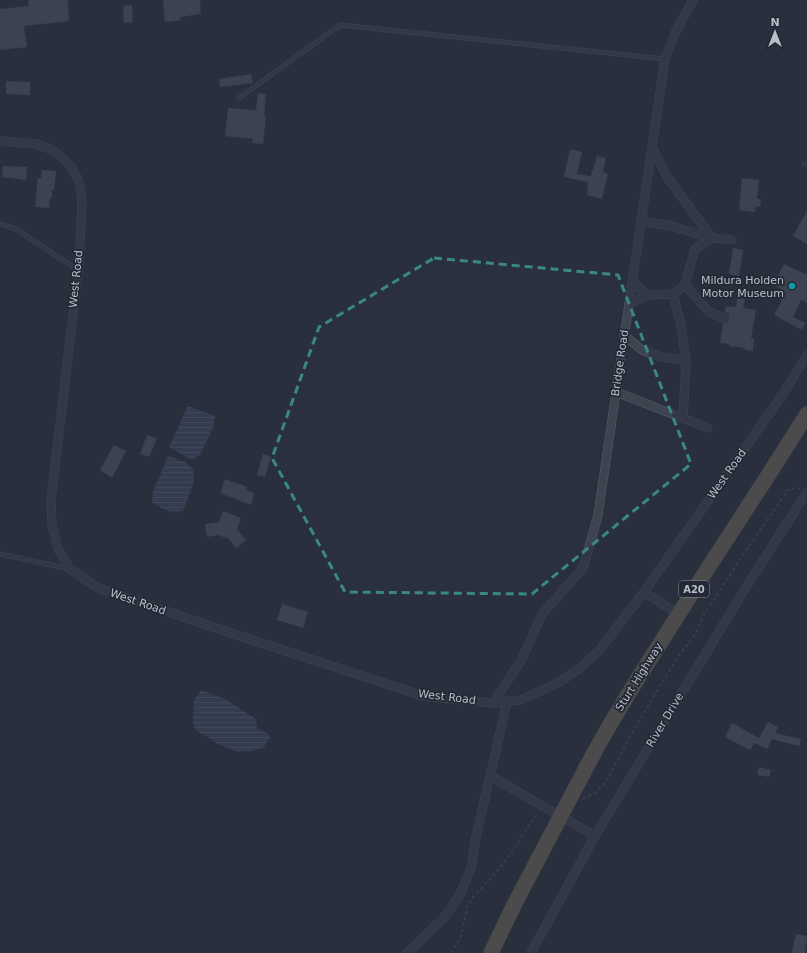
<svg xmlns="http://www.w3.org/2000/svg" width="807" height="953" viewBox="0 0 807 953" font-family="'DejaVu Sans',sans-serif">
<style>
.water{fill:url(#water-rules)}
.building{fill:#535969}
.lines{fill:none;stroke-linecap:round;stroke-linejoin:round}
.lane-casing{stroke:#585e69;stroke-width:5}
.street-casing{stroke:#585e69;stroke-width:9}
.highway-casing{stroke:#454b56;stroke-width:16}
.path{stroke:#4b5a5e;stroke-width:1.5;stroke-dasharray:3 3;stroke-linecap:butt}
.lane{stroke:#3d434f;stroke-width:4}
.street{stroke:#3d434f;stroke-width:8}
.highway{stroke:#736d5b;stroke-width:15}
.highway-bridge-casing{stroke:#454b56;stroke-width:16;stroke-linecap:butt}
.highway-bridge{stroke:#736d5b;stroke-width:15}
.marked{fill:none;stroke:#3a8885;stroke-width:3;stroke-dasharray:8 5;stroke-linejoin:round}
.culture-dot{fill:#0f9aa8;stroke:#222834;stroke-width:1.5}
.labels{text-anchor:middle;dominant-baseline:central;stroke-width:3.5;stroke-linejoin:round;paint-order:stroke}
.shield{fill:#222834;stroke:#8c919c;stroke-width:1}
.shield-label{font-size:10px;font-weight:bold;fill:#babec9}
.street-label{font-size:11px;fill:#babec9;stroke:#222834}
.poi-label{font-size:11px;fill:#babec9;stroke:#222834;text-anchor:end}
</style>
<defs>
<pattern id="water-rules" width="6" height="5" patternUnits="userSpaceOnUse"><rect width="6" height="5" fill="#414d65"/><path d="M0 2.5h6" fill="none" stroke="#5a657a"/></pattern>
</defs>
<rect width="100%" height="100%" fill="#2a303e"/>
<path class="water" d="M188,406L215,416L213,428L200,455L193,459L186,457L169,447Z
M168,456L185,462L193,469L194,481L183,511C169,515 164,509 152,502L153,492Z
M201,690L225,699L256,719L257,728L269,734L270,737L264,747L252,751L237,752L218,744L206,736L195,730L193,722L194,700Z"/>
<path class="building" d="M28,0H68L69,21L24,26L27,47L0,50V9L29,6Z
M163,0H200L201,14L180,17L181,20L165,22Z
M132,5L133,22L124,23L123,6Z
M251,74L253,83L220,87L219,79Z
M6,81L30,82V95L6,94Z
M258,93L266,94L264,115L266,116L263,144L252,143L253,139L225,136L228,108L256,110Z
M570,149L582,152L577,174L591,176L592,170H593L597,156L606,158L603,172L608,174L602,199L587,195L588,187H587L588,182L564,177Z
M3,166L27,167L26,180L2,177Z
M42,170L56,171L54,190H52V198H50L49,208L35,207L38,178H41Z
M742,178L759,180L757,199H761L760,207L756,206L755,212L739,210Z
M807,211V244L793,236Z
M733,248L743,250L739,276L729,274Z
M784,264L807,275V303L801,300L793,317L805,323L802,330L774,315L782,300L776,297L780,288L773,285Z
M737,298L745,299L743,308L756,310L751,338H754L753,351L745,350V348L729,346L730,344L720,343L723,323H727L729,320V315L725,312L726,306L736,307Z
M147,435L157,438L149,457L140,454Z
M114,445L126,451L112,478L100,470Z
M263,454L271,457L265,477L257,475Z
M225,479L247,487L246,490L254,493L251,505L220,493Z
M223,511L241,518L237,529L246,540L236,548L229,539L218,535L207,537L205,524L219,522Z
M282,604L308,612L303,628L277,620Z
M768,722L778,727L775,733L801,739L799,746L772,739L767,749L754,743L750,750L725,737L732,723L759,738Z
M759,767L771,770L769,777L757,775Z
M796,934L807,936L805,953H792Z"/>
<g class="lines">
<defs>
<path id="lane" d="M239,98L340,25L665,59
M804,164L807,165
M0,224L16,229L78,270
M0,554L70,569"/>
<path id="street" d="M0,141L36,144L50,149L60,156L70,165L78,179L81,191L82,205L79,264L51,500L52,525L58,549L70,569L98,588L216,628L423,696L493,703L520,700L558,683L580,668L599,651L644,592L781,397L807,355
M652,147L667,177L712,238L732,240
M641,221L671,226L712,238
M632,282L648,295
M685,285L709,312L724,318
M673,294L681,326L686,361L683,418
M629,304L648,295L673,294L685,285L695,249L712,238
M624,335L642,350L658,356L686,361
M616,392L708,428
M644,592L678,614
M493,703L522,659L542,614L583,568L598,515L665,59L675,33L693,0
M490,776L595,836
M407,953L444,918L460,895L471,868L476,837L507,702
M531,953L595,836L743,592L807,492"/>
<path id="highway" d="M587,766C610,722 636,681 663,639C710,563 760,490 807,414
M491,953L514,905"/>
</defs>
<use href="#lane" class="lane-casing"/>
<use href="#street" class="street-casing"/>
<use href="#highway" class="highway-casing"/>
<path class="path" d="M583,799L596,792L605,783L632,733L677,658L696,633L703,616L743,555L788,490L797,488L800,489
M451,953L460,939L463,928L467,907L473,897L491,878L509,856L532,821L539,813"/>
<use href="#lane" class="lane"/>
<use href="#street" class="street"/>
<use href="#highway" class="highway"/>
<defs>
<path id="highway-bridge" d="M514,905L587,766"/>
</defs>
<use href="#highway-bridge" class="highway-bridge-casing"/>
<use href="#highway-bridge" class="highway-bridge"/>
</g>
<path d="M0 0H807V953H0ZM434,258L618,275L691,464L532,594L345,592L272,458L319,327Z" fill="#2a303e" fill-opacity=".55" fill-rule="evenodd"/>
<path class="marked" d="M434,258L618,275L691,464L532,594L345,592L272,458L319,327Z"/>
<circle class="culture-dot" cx="792" cy="286" r="4"/>
<g class="labels">
<rect class="shield" x="679" y="581" width="30" height="16" rx="3"/>
<g class="shield-label">
<text x="694" y="589">A20</text>
</g>
<g class="street-label">
<text transform="translate(76 279) rotate(-84)">West Road</text>
<text transform="translate(620 363) rotate(-82)">Bridge Road</text>
<text transform="translate(727 474) rotate(-55)">West Road</text>
<text transform="translate(138 602) rotate(19)">West Road</text>
<text transform="translate(639 677) rotate(-58)">Sturt Highway</text>
<text transform="translate(447 697) rotate(7)">West Road</text>
<text transform="translate(665 720) rotate(-59)">River Drive</text>
</g>
<g class="poi-label">
<text x="784" y="280">Mildura Holden<tspan x="784" dy="13">Motor Museum</tspan></text>
</g>
</g>
<g transform="translate(775 32)" stroke="#222834" stroke-width="3" paint-order="stroke">
<path d="M0-3L7 15L0 10L-7 15Z" fill="#babec9"/>
<text y="-6" font-size="11" font-weight="bold" text-anchor="middle" fill="#babec9">N</text>
</g>
</svg>
